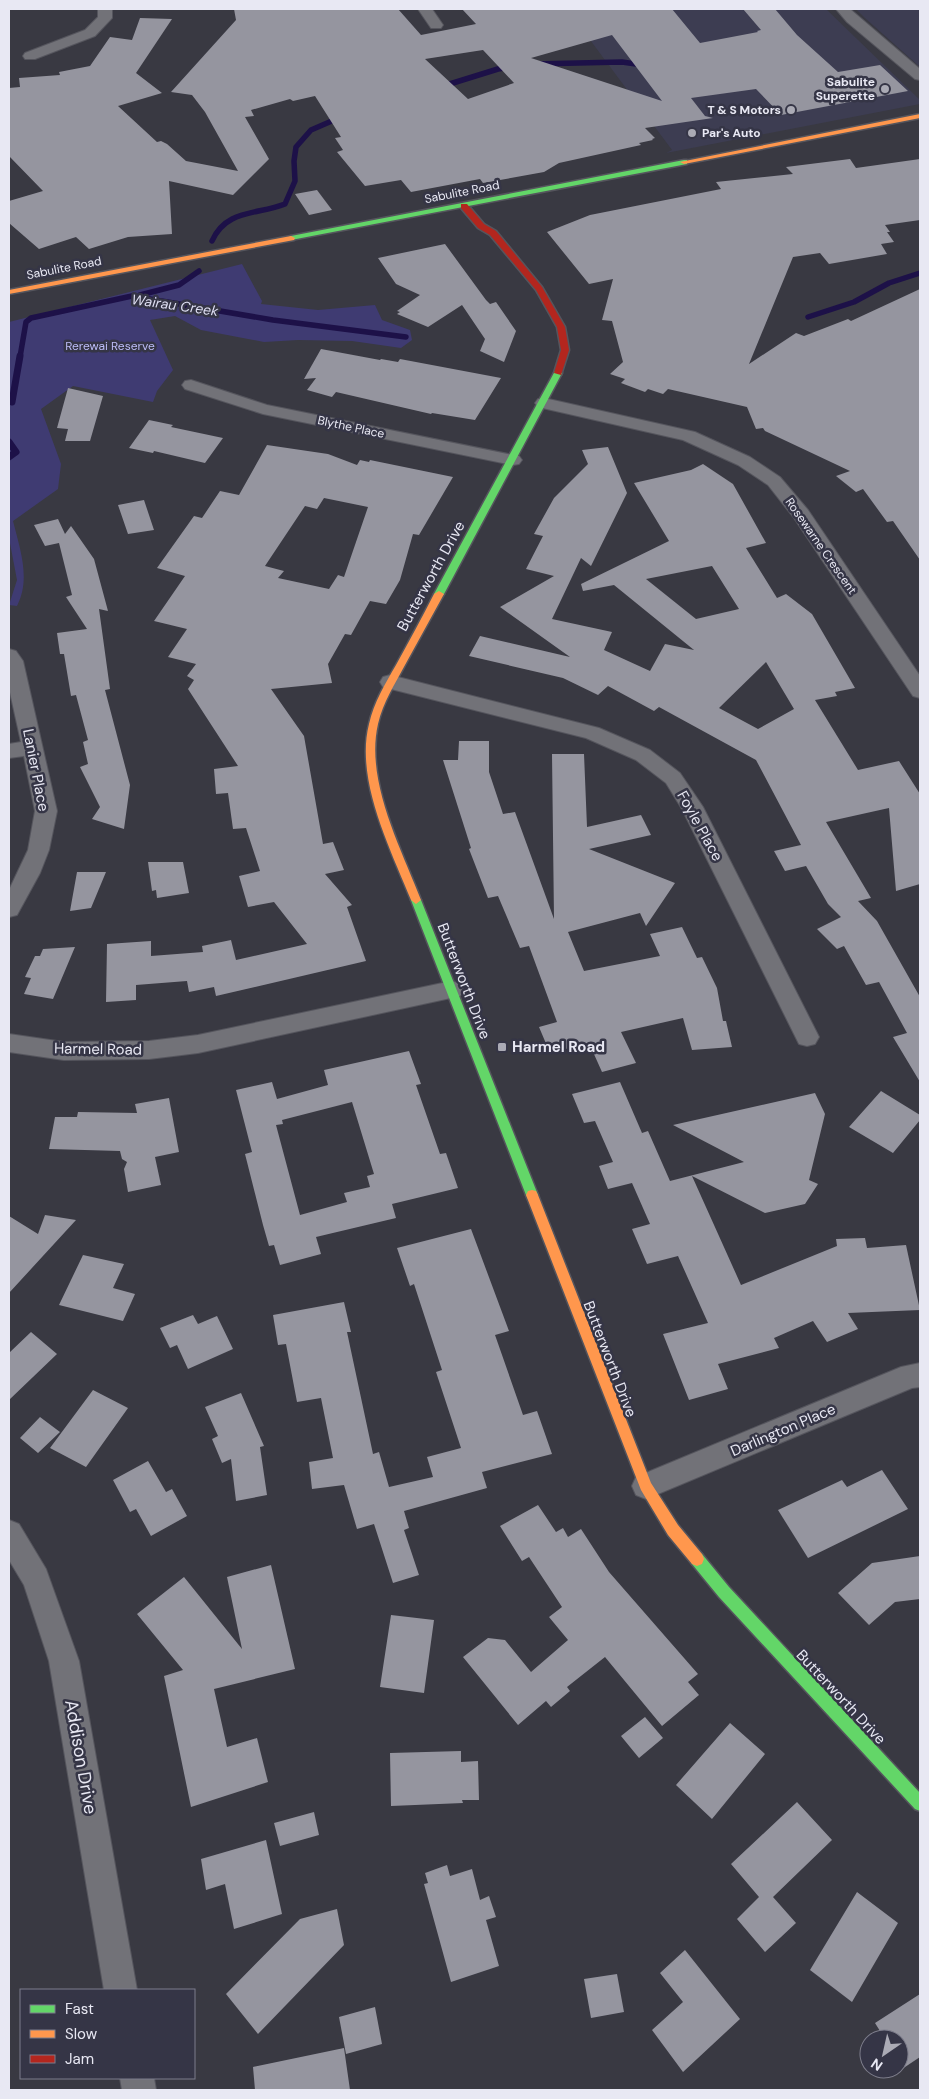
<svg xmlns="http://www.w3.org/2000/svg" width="929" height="2099" viewBox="0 0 929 2099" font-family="'DM Sans',sans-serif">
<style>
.built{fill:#3d3d52}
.green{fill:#3f3b72}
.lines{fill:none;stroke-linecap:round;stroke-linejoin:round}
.stream-far1{stroke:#1d1148;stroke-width:5.5}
.stream{stroke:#1d1148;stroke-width:7}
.building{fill:#95959f;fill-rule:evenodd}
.street-casing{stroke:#55555d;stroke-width:2}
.fast-casing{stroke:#55555d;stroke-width:3}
.slow-casing{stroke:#55555d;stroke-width:3}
.jam-casing{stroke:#55555d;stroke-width:3}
.street{fill:#727278;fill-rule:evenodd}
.fast{fill:#63d668;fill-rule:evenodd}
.slow{fill:#ff974d;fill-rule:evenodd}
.jam{fill:#b3261e;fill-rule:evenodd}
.poi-dot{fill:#ababb5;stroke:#353546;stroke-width:2}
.labels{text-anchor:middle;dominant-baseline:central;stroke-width:5;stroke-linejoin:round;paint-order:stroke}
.far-poi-label{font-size:12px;font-weight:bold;fill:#e8e8f3;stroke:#353546;text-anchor:end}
.far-street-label{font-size:12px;fill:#e8e8f3;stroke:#353546}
.far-park-label{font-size:12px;fill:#bbbbf5;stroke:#353546}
.far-water-label{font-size:14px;font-style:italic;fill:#dfdff3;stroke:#353546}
.street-label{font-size:15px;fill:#e8e8f3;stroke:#353546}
.poi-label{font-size:15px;font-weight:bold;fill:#e8e8f3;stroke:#353546;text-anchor:start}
.near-street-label{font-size:18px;fill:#e8e8f3;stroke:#353546}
</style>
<rect width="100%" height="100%" fill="#393942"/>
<path class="built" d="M567,9H826L920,100V104L666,153L672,150Z
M856,9H920V67L865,18Z"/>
<path class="green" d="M242,264L262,301L261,304L318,310L375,305L382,320L410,330L412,340L401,348L352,341L298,340L264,342L201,330L175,316L150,320L173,370L157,391L153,402L73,386L41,409L61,464L58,489L13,521C20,549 31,579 17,606L9,605L17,580L9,538V322Z"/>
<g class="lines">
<path class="stream-far1" d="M534,64L622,62L643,65
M440,87L498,69L511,67
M212,241C226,209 257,215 285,204L295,181L294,161L296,147L311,130L341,117
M140,295L179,285L199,271
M808,317L854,302L889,283L920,273
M20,357L26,322L31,318L132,296L273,320L406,337"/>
<path class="stream" d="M12,402L20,356
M9,442L16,452L9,457"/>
</g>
<path class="building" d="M234,9H398L421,35L476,24L462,9H672L700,43L758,32L757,31L761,30L743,9H775L797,35L838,72L880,65L908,91L781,115L756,89L691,98L705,116L713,118L645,128L655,138L652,139L653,140L639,143L641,145L559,163L544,172L483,183L480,179L411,192L401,180L365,186L337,152L343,150L335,138L341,137L315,96L293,101L290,99L251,110L254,116L245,117L269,159L233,195L169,181L172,234L128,237L89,249L76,237L39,249L9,223V201L43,191L9,156V88L20,87L19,78L60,75L59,72L90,66L110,37L132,40L140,18L172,19L136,73L162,93L118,106L157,142L161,141L167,144L186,161L238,171L205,112L192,95L171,92L236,20ZM612,35L662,101L531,58ZM483,50L514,83L468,99L425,59Z
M850,159L856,168L920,159V220L885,225L890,232H887L894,242L881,244L887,254L829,264L820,253L793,257L749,364L796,333L804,336L848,319L851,321L920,289V560L893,521L887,522L863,489L856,492L836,476L850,471L765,431L763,428L756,429L747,407L668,389L663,394L648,389L645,392L621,383L625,379L610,374L623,362L612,321L602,320L613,279L589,284L547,232L590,215L721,189L716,182L793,174L786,167Z
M317,190L332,210L309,215L295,194Z
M445,244L486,300L490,304L496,302L516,331L504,362L480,351L485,339L462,305L428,327L397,314L400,312L397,311L420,295L396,284L378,258Z
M321,349L380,360L381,359L398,362L400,359L501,378L475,420L432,413L431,414L336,392L332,397L307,390L316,378L304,379Z
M68,388L103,396L90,441H65L68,429L57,428Z
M149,420L173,425L171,427L223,438L205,463L154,451L153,453L129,448Z
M267,445L328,454L357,465L360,460L369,462L370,460L453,477L419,535L413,534L400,580L386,604L370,601L351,635L345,634L328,664L332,683L271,689L304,736L323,844L333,842L344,870L325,874L352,905L347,907L366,961L216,996L214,987L189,992L187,981L136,985V1000L106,1002L107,944L151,941V956L203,952L202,946L231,940L236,960L307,944L274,902L248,907L239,876L260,871L246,828L233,829L228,793L216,794L214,769L238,766L188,689L194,680L187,676L196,664L168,657L187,629L154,621L185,576L157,568L194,516L202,518L220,491L239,495ZM324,498L368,507L344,577L338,575L329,589L278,578L284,571L265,566L305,506L317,509Z
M608,447L627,493L591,566L581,558L552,619L612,632L604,650L650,671L665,644L694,650L614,585L583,591L581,584L669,541L634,483L691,470L703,464L733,484L766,543L746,548L777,598L786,594L812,614L855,688L835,692L837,696L815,700L858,770L899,761L920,794V884L896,891L889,808L826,822L871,898L858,901L877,921L920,997V1082L893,1037L907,1033L879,982L866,985L844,946L837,949L817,929L841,917L828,904L806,866L785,871L774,851L801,845L756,760L659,707L654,711L608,686L598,695L563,678L469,656L480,636L570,657L500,607L554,576L526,569L543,536L534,534L554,498L588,464L582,450ZM712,566L739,609L696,619L646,579ZM766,662L794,709L758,729L719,708Z
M144,500L154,530L128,534L118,505Z
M58,519L65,534L71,526L94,559L108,611L99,609L110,689L105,690L130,785L124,829L92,819L100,807L80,767L88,764L83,742L88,740L76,695L71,696L64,654H60L57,633L87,629L66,597L72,595L59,543L45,546L34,525Z
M459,741H489V772L503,814L515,812L554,919L552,754H584L587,827L641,815L651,835L589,849L675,883L646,926L640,913L568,932L584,971L660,956L650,934L682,927L697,958L702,957L717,988L723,1021H726L732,1047L692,1050L683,1018L621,1032L636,1063L602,1072L589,1043L550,1053L539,1027L557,1022L529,946L520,948L498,896L488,898L469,849L471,848L443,760H458Z
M148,862H183L189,893L157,898L156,890L152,891Z
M77,872H106L91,908L70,911Z
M75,947L53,999L24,994L31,978L25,977L35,956H40L43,949Z
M409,1051L421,1084L416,1085L440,1154L446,1153L458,1188L392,1204L396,1218L316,1237L321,1254L280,1265L274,1245L269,1246L263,1225L245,1154L252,1152L236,1090L272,1082L277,1099L328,1085L324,1070ZM352,1102L374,1174L367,1176L370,1187L344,1193L347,1202L300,1215L276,1125L283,1124L282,1120Z
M620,1082L642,1133L648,1131L670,1181L744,1162L673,1125L815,1093L825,1114L809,1180L818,1184L805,1204L765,1213L692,1176L741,1285L837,1246L836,1239L865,1238L867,1248L906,1245L920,1310L848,1313L858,1329L827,1342L813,1321L774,1338L779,1348L718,1364L728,1389L689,1400L663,1334L708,1323L678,1256L647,1264L632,1229L650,1224L632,1183L608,1189L599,1166L613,1162L595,1121L584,1123L572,1094Z
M881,1091L920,1115V1120L893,1153L849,1127Z
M169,1098L179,1152L155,1157L161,1185L128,1192L124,1169L127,1162L122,1159L120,1151L49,1149L55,1117H77L78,1112L137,1113L135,1104Z
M45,1215L76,1220L9,1293V1216L38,1234Z
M471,1229L509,1331L495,1335L523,1415L537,1411L552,1454L482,1472L487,1488L404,1511L409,1528L404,1530L419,1575L393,1583L374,1524L357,1529L344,1485L312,1489L309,1462L333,1458L321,1398L297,1402L286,1344L278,1345L273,1315L344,1302L351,1332H347L373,1454L379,1452L389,1487L433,1477L427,1457L461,1448L436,1372L442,1370L414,1284L410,1286L397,1248Z
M83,1255L124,1264L113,1288L135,1294L123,1321L59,1305Z
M193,1315L198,1324L217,1316L233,1349L188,1369L177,1345L170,1348L160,1328Z
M31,1332L57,1354L9,1400V1353Z
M93,1390L128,1408L86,1467L50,1448Z
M241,1393L264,1446L260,1447L267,1495L236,1501L231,1459L222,1463L212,1439L218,1436L205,1407Z
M40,1417L60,1432L38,1453L20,1438Z
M148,1461L166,1492L172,1489L187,1516L151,1536L136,1509L130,1512L113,1480Z
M882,1470L908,1509L808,1558L778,1510L842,1480L847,1487Z
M538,1505L556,1532L563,1528L568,1537L581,1529L609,1572L698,1674L688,1682L699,1695L662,1726L605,1657L567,1687L570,1691L551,1707L546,1701L518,1725L463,1657L488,1638L505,1640L531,1672L568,1640L549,1617L562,1607L529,1557L522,1561L500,1526Z
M920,1556V1599L895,1602L869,1625L838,1593L872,1563Z
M271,1565L295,1669L214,1689L227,1747L257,1738L268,1782L191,1807L164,1676L183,1670L137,1614L184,1577L242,1649L227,1577Z
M391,1615L434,1620L424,1693L380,1687Z
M645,1717L663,1738L639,1758L621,1736Z
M730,1723L765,1754L712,1819L676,1785Z
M461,1751V1762L478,1761L479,1800H462L463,1803L391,1806L390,1753Z
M797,1802L832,1840L773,1897L796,1923L765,1952L737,1919L759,1897L731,1864Z
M314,1812L319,1835L280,1846L274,1823Z
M266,1840L282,1914L234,1929L225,1884L206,1890L201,1859Z
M447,1865L450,1876L472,1869L480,1900L489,1896L496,1917L486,1920L499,1966L451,1982L424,1884L428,1883L425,1873Z
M857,1892L898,1923L852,2002L810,1970Z
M337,1909L344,1945L258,2034L226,1994L300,1919Z
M685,1950L740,2019L683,2072L652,2030L683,2002L660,1973Z
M617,1974L624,2012L591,2018L584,1979Z
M920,1994V2057L899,2071V2039H885L875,2023Z
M375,2007L382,2044L346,2054L339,2017Z
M344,2048L350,2090H255L253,2067Z"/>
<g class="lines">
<defs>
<path id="street" d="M98,9H112V18L95,36L35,59H25L23,56L25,53L85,30L98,17Z
M418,9H432L443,25L441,28H431Z
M836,9H850L920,69V80L915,79L847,22Z
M191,380L267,405L513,455L519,456L522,460L519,464L513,465L263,414L185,389L182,385L185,381Z
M544,398L695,432L750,457L780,477L808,510L920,676V698L913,696L794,518L768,485L738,465L683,440L538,407L535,403L538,399Z
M9,649L16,651L23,661L57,811L49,850L40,873L17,915L9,917V890L28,850L35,811L24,756L9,758V744L21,742L9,688Z
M390,675L599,728L650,750L680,773L703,807L819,1037L815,1044L807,1046L799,1044L682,809L666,783L636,760L586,738L383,687L380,682L383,677Z
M452,981L460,984L464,990L460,996L198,1053L149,1059L64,1060L9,1052V1034L64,1042L149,1041L198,1035Z
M920,1363V1387L912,1388L646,1499L636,1495L632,1486L636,1477L901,1367Z
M9,1520L19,1524L46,1569L79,1661L137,1990H104L49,1661L24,1585L9,1560Z
M120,2078H154L156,2090H122Z"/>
<path id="fast" d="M684,160H687V164L291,240L287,238L291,236Z
M555,371L562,373L444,594L442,596H436L434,594Z
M416,896L421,900L538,1195L536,1199L532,1200L528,1199L526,1195L411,900Z
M697,1552L702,1554L729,1587L920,1793V1811L915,1809L719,1597L692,1564L690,1559L692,1554Z"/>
<path id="slow" d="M920,114V118L684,164L680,162Z
M291,236L295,238L294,240L9,294V290Z
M439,591L444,594C431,618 418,641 405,665C395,684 383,702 378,724C365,781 401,848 421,900L416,904L411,900C390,848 355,780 369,724C374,702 385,684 396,665C409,641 422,618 434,594Z
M532,1190L536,1191L538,1195L651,1483L678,1525L702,1554L704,1559L702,1564L697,1566L692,1564L668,1535L641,1490L526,1195L528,1191Z"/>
<path id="jam" d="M461,204H467L484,224L496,231L542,287L565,327L569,350L561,375L554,373L561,350L557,327L536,290L490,235L478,228L461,208Z"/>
</defs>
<use href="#street" class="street-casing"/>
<use href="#fast" class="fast-casing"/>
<use href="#slow" class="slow-casing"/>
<use href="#jam" class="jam-casing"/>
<use href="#street" class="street"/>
<use href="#fast" class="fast"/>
<use href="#slow" class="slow"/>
<use href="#jam" class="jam"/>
</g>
<g class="poi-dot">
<circle cx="885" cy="89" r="5"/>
<circle cx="791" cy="110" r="5"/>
<circle cx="692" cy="133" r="5"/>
<rect x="497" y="1042" width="10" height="10" rx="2.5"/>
</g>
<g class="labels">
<g class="far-poi-label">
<text x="875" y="82">Sabulite<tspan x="875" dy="14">Superette</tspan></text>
<text x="781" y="110">T &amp; S Motors</text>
<text x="702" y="133" text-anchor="start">Par's Auto</text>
</g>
<g class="far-street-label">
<text transform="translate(462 192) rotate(-11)">Sabulite Road</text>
<text transform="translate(64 268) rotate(-11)">Sabulite Road</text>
<text transform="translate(351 427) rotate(12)">Blythe Place</text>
<text transform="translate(821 546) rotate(55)">Rosewarne Crescent</text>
</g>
<g class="far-park-label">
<text x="110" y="346">Rerewai Reserve</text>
</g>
<g class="far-water-label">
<text transform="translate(175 305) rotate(8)">Wairau Creek</text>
</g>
<g class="street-label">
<text transform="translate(431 576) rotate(-61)">Butterworth Drive</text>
<text transform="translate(36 770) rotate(79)">Lanier Place</text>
<text transform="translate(700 826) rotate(61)">Foyle Place</text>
<text transform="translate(464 981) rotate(69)">Butterworth Drive</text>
<text transform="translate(98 1049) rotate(1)">Harmel Road</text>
<text transform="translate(610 1359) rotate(69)">Butterworth Drive</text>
<text transform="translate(783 1430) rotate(-23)">Darlington Place</text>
<text transform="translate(841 1697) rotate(47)">Butterworth Drive</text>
</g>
<g class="poi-label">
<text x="512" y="1047">Harmel Road</text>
</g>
<g class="near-street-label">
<text transform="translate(81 1757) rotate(80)">Addison Drive</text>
</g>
</g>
<rect width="929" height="2099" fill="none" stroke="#e8e8f3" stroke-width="20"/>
<rect x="20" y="1989" width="175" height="90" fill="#353546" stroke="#7d7d8b"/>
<rect x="30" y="2005" width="25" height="8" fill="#63d668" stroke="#7d7d8b"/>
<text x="65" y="2014" font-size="15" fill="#e8e8f3">Fast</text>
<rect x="30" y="2030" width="25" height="8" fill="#ff974d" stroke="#7d7d8b"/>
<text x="65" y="2039" font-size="15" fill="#e8e8f3">Slow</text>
<rect x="30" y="2055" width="25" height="8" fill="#b3261e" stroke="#7d7d8b"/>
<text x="65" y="2064" font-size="15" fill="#e8e8f3">Jam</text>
<g transform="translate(884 2054) rotate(214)"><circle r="24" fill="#353546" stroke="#7d7d8b"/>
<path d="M0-4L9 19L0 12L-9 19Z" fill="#ababb5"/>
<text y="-8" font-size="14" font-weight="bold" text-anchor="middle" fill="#e8e8f3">N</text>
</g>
</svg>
